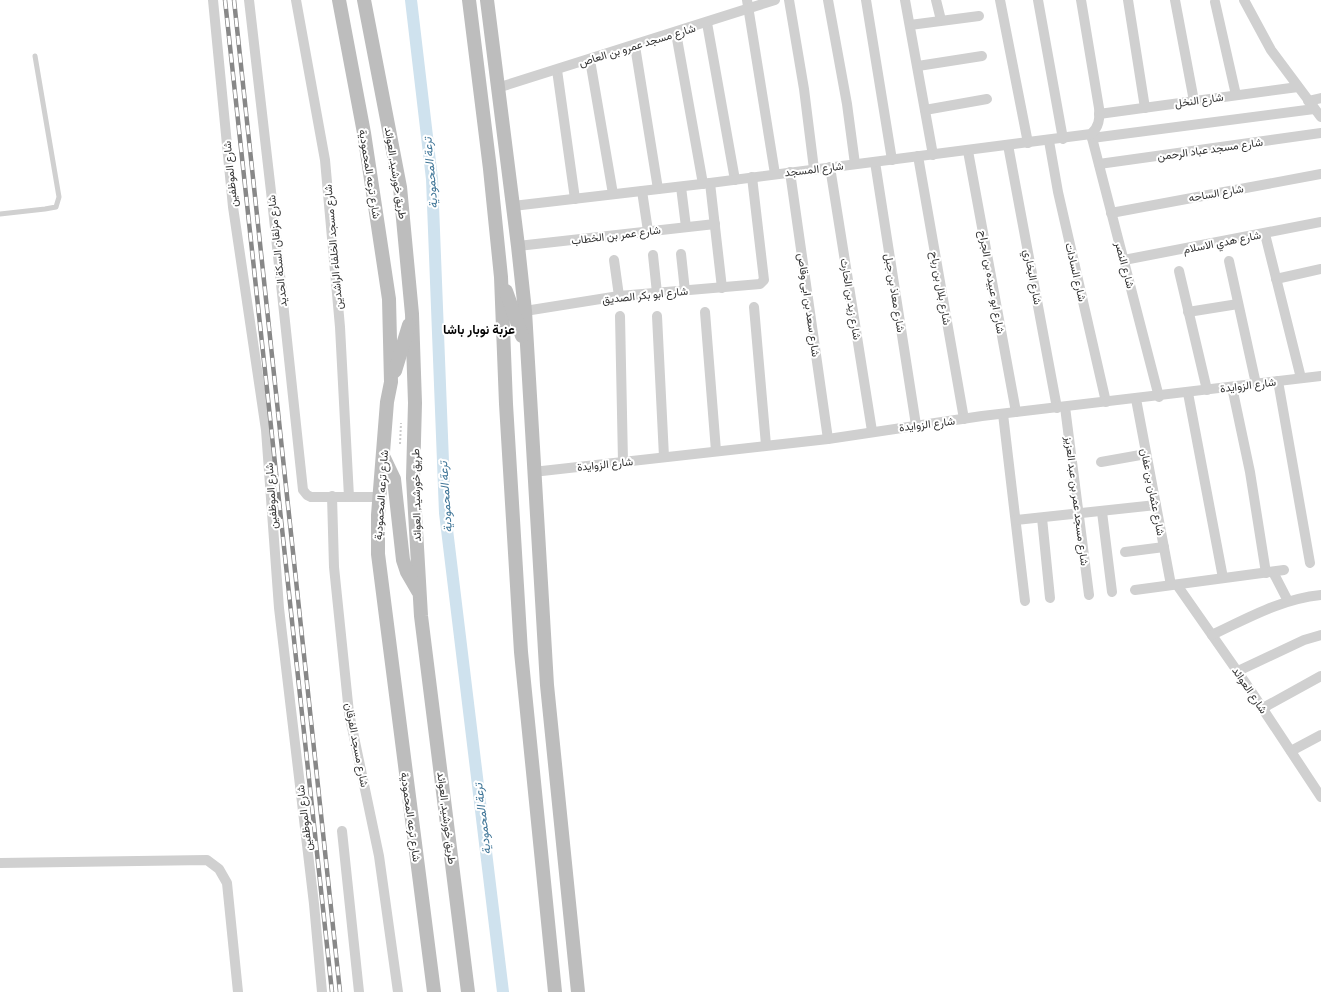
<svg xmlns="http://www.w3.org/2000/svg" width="1321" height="992" font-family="Cabin,Vazirmatn,sans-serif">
	<rect width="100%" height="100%" fill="#fff"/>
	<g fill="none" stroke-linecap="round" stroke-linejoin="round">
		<polyline stroke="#cfe2ee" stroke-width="12" points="411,0 432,179 445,513 503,992"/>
		<polyline stroke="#cdcdcd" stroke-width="2" stroke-dasharray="2 2" stroke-linecap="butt" points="400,444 401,423"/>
		<polyline stroke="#d0d0d0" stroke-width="5" points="0,214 45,209 56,207 59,197 35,56"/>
		<g stroke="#d0d0d0" stroke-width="10">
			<polyline points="213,0 233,207 266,430 279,608 314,904 322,992"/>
			<polyline points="249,0 273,209 303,490 307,495 311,497 380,497"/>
			<polyline points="296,0 325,160 340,327 349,497"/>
			<polyline points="747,0 775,174"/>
			<polyline points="789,0 804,89 814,169"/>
			<polyline points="828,0 847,104 855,164"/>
			<polyline points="866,0 892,160"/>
			<polyline points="905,0 933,155"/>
			<polyline points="936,0 941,20"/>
			<polyline points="1000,0 1028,143"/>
			<polyline points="1038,0 1063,139"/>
			<polyline points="1128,0 1145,108"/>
			<polyline points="1175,0 1194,101"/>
			<polyline points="1244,0 1271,50 1321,117"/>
			<polyline points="1215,2 1236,95"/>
			<polyline points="707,23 735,180"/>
			<polyline points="910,25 979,16"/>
			<polyline points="676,33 703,184"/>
			<polyline points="635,46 658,189"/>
			<polyline points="590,60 613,194"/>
			<polyline points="918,66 982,56"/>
			<polyline points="557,70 575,199"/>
			<polyline points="497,88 775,0"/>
			<polyline points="1308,101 1321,98"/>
			<polyline points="925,110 987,99"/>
			<polyline points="1099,114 1298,87"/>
			<polyline points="1091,134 1159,397"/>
			<polyline points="1092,138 1314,109"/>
			<polyline points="1049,141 1058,192 1106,402"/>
			<polyline points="1008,145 1057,408"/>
			<polyline points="968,151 1016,412"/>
			<polyline points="918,156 964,419"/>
			<polyline points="875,162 916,425"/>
			<polyline points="1099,164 1321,133"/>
			<polyline points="830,167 872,431"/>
			<polyline points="790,172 828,439"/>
			<polyline points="710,183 722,288"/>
			<polyline points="681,187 686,227"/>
			<polyline points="642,191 648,231"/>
			<path d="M513,206L710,183L1091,134C1099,127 1100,119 1099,108L1081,0"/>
			<polyline points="1111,213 1321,174"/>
			<polyline points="1265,234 1301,378"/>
			<polyline points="518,246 715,224"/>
			<polyline points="681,254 685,291"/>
			<polyline points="653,255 657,293"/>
			<polyline points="614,260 619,296"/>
			<polyline points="1124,260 1321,222"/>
			<polyline points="1229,261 1256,384"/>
			<polyline points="1179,271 1207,390"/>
			<polyline points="1276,279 1321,269"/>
			<polyline points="754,307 766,445"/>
			<polyline points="525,311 619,296 760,284 764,280 752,177"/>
			<polyline points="705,312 716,451"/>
			<polyline points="1188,312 1238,304"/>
			<polyline points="620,316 623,462"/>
			<polyline points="657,316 664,457"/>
			<polyline points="1278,381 1310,563"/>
			<polyline points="1232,387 1250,472 1266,573"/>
			<polyline points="1188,393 1223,578"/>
			<polyline points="1136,399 1171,585"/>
			<polyline points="1065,407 1089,595"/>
			<polyline points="1003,414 1025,601"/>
			<polyline points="1101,462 1146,454"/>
			<polyline points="533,472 828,439 982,416 1321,376"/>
			<polyline points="332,496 334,567 349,713 379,856 398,992"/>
			<polyline points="1102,512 1112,592"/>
			<polyline points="1042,518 1050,598"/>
			<polyline points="1016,520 1156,505"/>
			<polyline points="1125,552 1164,547"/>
			<polyline points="1273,572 1288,601"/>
			<polyline points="1177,585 1249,688 1321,797"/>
			<polyline points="1135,590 1284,570"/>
			<path d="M1212,635C1248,618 1281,599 1321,595"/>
			<polyline points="1238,671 1304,640 1321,635"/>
			<polyline points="1263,708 1321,676"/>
			<polyline points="1291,751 1321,735"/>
			<polyline points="342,831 359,992"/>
			<polyline points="0,863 207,860 219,869 227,883 238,992"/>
		</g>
		<g stroke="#bdbdbd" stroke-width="14">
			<polyline points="339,0 364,133 389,299 391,382 387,402 378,515 378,554 434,992"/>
			<polyline points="364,0 400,187 412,314 415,403 413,478 421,616 468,992"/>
			<polyline points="469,0 490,169 501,277 506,404 521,652 555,992"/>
			<polyline points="487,0 518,246 525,311 547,685 578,992"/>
			<polyline points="506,291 522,336"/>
			<polyline points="395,371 409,325"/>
			<polyline points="384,458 394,479 403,560 407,572 418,591"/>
		</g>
		<defs>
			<g id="rail">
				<polyline points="225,0 332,992"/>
				<polyline points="234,0 340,992"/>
			</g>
		</defs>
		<use href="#rail" stroke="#888" stroke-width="4.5"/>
		<use href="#rail" stroke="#fff" stroke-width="3" stroke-dasharray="9" stroke-linecap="butt"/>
	</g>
	<g text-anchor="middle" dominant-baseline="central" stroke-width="4" stroke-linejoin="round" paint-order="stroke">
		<g font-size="11" fill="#333" stroke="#fff">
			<text transform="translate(637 45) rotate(-17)">شارع مسجد عمرو بن العاص</text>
			<text transform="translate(1199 100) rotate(-8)">شارع النخل</text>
			<text transform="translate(1210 149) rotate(-8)">شارع مسجد عباد الرحمن</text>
			<text transform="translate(814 169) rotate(-7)">شارع المسجد</text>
			<text transform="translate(396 173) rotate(81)">طريق خورشيد, العوائد</text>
			<text transform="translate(230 174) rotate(-96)">شارع الموظفين</text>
			<text transform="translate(370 174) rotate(81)">شارع ترعه المحمودية</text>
			<text transform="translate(1216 193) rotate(-10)">شارع الساحه</text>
			<text transform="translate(616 235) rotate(-7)">شارع عمر بن الخطاب</text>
			<text transform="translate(1222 242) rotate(-11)">شارع هدي الاسلام</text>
			<text transform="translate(333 247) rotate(-95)">شارع مسجد الخلفاء الراشدين</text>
			<text transform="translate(277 251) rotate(-96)">شارع مزلقان السكة الحديد</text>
			<text transform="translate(1125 265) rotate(75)">شارع النصر</text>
			<text transform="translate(1076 272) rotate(77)">شارع السادات</text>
			<text transform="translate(1033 277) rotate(79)">شارع البخاري</text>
			<text transform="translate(992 282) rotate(80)">شارع ابو عبيده بن الجراح</text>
			<text transform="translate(941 288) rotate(80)">شارع بلال بن رباح</text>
			<text transform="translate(895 293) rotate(81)">شارع معاذ بن جبل</text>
			<text transform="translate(645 295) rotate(-6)">شارع ابو بكر الصديق</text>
			<text transform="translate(851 299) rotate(81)">شارع زيد بن الحارث</text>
			<text transform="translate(809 305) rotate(82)">شارع سعد بن ابى وقاص</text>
			<text transform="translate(1248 385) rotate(-7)">شارع الزوايدة</text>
			<text transform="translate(927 424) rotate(-7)">شارع الزوايدة</text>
			<text transform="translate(605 464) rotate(-6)">شارع الزوايدة</text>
			<text transform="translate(1153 492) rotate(79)">شارع عثمان بن عفان</text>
			<text transform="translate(381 495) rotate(-86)">شارع ترعه المحمودية</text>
			<text transform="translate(416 495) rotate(-91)">طريق خورشيد, العوائد</text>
			<text transform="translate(271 496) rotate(-94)">شارع الموظفين</text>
			<text transform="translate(1077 501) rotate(83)">شارع مسجد عمر بن عبد العزيز</text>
			<text transform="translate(1250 690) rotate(56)">شارع العوائد</text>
			<text transform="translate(357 745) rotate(79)">شارع مسجد الفرقان</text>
			<text transform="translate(411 817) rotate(82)">شارع ترعه المحمودية</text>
			<text transform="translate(304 818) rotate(-97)">شارع الموظفين</text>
			<text transform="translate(447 818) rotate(83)">طريق خورشيد, العوائد</text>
		</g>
		<g font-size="12" font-style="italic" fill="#3f7597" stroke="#fff">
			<text transform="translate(430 173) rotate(-95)">ترعة المحمودية</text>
			<text transform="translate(445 497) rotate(-94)">ترعة المحمودية</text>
			<text transform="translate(482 819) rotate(-97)">ترعة المحمودية</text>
		</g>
		<g font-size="13" font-weight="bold" fill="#000" stroke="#fff">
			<text x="479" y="329">عزبة نوبار باشا</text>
		</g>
	</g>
</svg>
